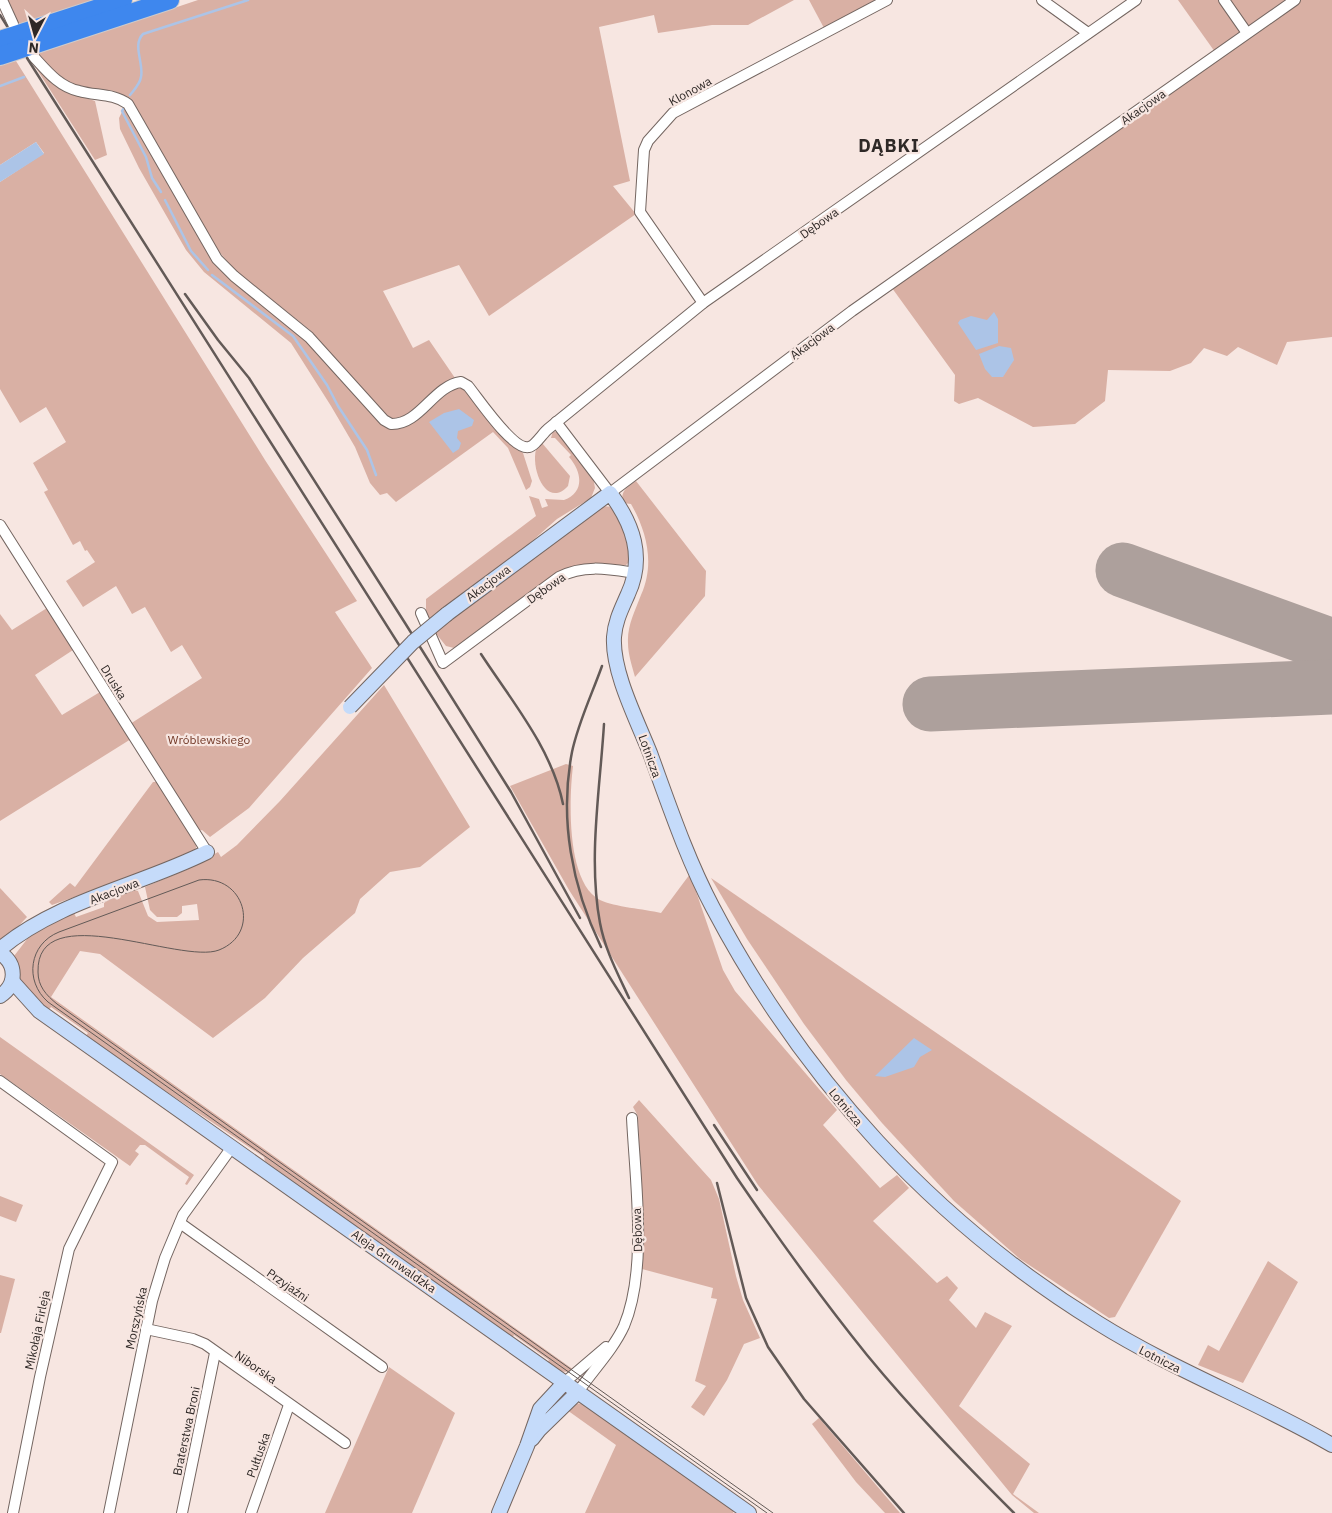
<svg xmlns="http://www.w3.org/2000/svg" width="1332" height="1513" font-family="'IBM Plex Sans',sans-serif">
	<rect width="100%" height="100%" fill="#f7e6e1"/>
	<g fill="#d9b0a4">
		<polygon points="5,0 99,0 16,26"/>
		<path d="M198,0H794L748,25H712L658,33L654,15L599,27L630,181L613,186L636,214L489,316L459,265L383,291L413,348L429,340L455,378L410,414L395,420L385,417L310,330L235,270L208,239L132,102C111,83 101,94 80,87C62,81 51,68 37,54Z"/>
		<polygon points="809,0 878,0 824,28"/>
		<polygon points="1178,0 1219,0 1242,33 1215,52"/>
		<polygon points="1229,0 1288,0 1249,28"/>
		<polygon points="1301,0 1332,0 1332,337 1287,342 1277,365 1238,347 1227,356 1204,348 1191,363 1170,371 1108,370 1105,401 1075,424 1033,427 978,398 959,404 954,401 955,375 892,288"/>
		<polygon points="29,57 65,91 95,101 107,155 95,160"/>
		<polygon points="16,61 265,460 357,601 335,612 372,668 249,808 210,837 202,830 198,831 130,724 202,678 182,645 171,652 145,607 132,614 116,586 83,607 66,581 95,562 87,550 85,551 80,541 73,545 44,492 48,490 33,463 66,442 46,407 20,423 0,389 0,182 44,153 36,142 0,165 0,65"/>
		<polygon points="124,108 151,150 205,247 293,326 385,426 393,429 403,428 453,389 464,388 509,441 523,453 532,481 530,487 526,490 508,448 493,432 396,502 387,493 380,495 370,483 355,447 331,406 291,343 204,272 186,250 139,168 120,129 119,118"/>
		<path d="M553,431L559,433L593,477L595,488L591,498L557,519L522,550L430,623L426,610V599L536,516L529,496L539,499L542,508L548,506L545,499L564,500C585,492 582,472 569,457L571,455L555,438H551Z"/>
		<path d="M542,443L570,476L568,486C546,510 529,467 537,446Z"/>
		<path d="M636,481L706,571L705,596L635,677C632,666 628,654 628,643C627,626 635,611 641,595C655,564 647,532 631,504L623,503C620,491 627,487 636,481Z"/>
		<polygon points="602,506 613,507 629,535 630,561 626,565 584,564 569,568 454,648 446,646 434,631"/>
		<polygon points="47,608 73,650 35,675 62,715 100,692 131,739 0,821 0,614 12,630"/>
		<path d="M384,685L470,827L420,867L390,872L360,899L355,913L303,958L265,998L213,1038L100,954L80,951L51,997L574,1370C563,1375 556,1369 547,1363L549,1360L514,1335L512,1338L265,1161L264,1157L85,1037L88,1033L51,1007L48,1011L16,980L14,956L31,934L74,913L76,917L104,907V903C113,897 127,887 138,891L148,916L157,922L199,920L197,904L182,906V913L177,917H157L150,910L145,887L188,869L218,852L221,857L237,845L280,801Z"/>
		<path d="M566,764L573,766C569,799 566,883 600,900C615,907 644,909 661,913L690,874L723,970L735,991L837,1110L823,1125L880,1188L897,1175L909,1188L873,1221L937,1283L947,1276L958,1288L949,1300L976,1328L985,1312L1012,1326L959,1406L1030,1464L1013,1494L1039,1513H1034L1012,1495L758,1185L569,890L510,786Z"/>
		<polygon points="153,782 157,782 197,845 195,850 101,890 94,890 52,905 49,902 70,883 75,887"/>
		<polygon points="711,878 1181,1201 1115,1317 1109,1318 1020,1259 954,1201 882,1123 846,1080 804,1024 747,939"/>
		<polygon points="0,888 27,917 0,946"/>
		<polygon points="0,1037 194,1175 187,1185 185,1184 189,1177 145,1145 140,1145 135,1151 139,1154 130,1166 0,1074"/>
		<polygon points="639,1100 711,1180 719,1199 736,1276 743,1300 760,1338 744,1344 727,1380 704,1416 691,1407 706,1386 695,1381 717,1299 711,1298 713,1288 642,1269 638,1116 633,1107"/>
		<polygon points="0,1196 23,1205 16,1222 0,1216"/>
		<polygon points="1268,1261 1298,1282 1243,1383 1198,1365 1208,1345 1219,1351"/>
		<polygon points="0,1275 15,1279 1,1333 0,1333"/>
		<polygon points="389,1367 455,1413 412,1513 325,1513"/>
		<polygon points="584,1403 735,1510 733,1513 585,1513 616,1445 567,1410 574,1404"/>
		<polygon points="819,1418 900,1513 885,1513 856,1482 812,1424"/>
	</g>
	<g fill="#acc4e7">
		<polygon points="36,142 44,154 0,182 0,165"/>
		<polygon points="994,312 998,319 998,343 976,350 958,323 960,320 971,316 987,320"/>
		<polygon points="999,346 1011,348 1014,360 1003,377 992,377 985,369 979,354"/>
		<polygon points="459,409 474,420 472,426 458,431 457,438 461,443 459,449 453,453 429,422 444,413"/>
		<polygon points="914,1038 932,1050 920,1057 914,1067 885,1077 875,1076"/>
	</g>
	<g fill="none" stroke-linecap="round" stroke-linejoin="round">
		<g stroke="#acc4e7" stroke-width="2.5">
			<polyline points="0,86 24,77"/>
			<path d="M130,95C134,90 140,84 141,77C144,63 132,45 143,34L248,0"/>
			<polyline points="124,108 122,111 125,117 146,157 152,178 161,192"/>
			<polyline points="165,200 191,251 208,270"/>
			<polyline points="212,275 293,336 327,385 338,406 367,450 376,475"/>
		</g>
		<g stroke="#ada09c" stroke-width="55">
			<polyline points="1123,570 1332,646"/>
			<polyline points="930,704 1332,687"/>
		</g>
		<defs>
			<g id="street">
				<polyline points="2,0 13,24"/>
				<polyline points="1042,0 1088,33"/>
				<polyline points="1224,0 1247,33"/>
				<path d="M33,56C46,70 59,87 79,91C96,96 113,93 128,104L217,259L234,276L309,337L384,420L391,424C420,425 433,386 461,382L468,386C478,398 513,451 529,447C535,446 543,433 548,429L703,303L1136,0"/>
				<polyline points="703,303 640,212 644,150 648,141 673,113 887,0"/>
				<polyline points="556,422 610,493 852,311 1295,0"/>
				<polyline points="0,525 207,852"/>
				<path d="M421,613L443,663L559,577C584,564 609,569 635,573"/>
				<polyline points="0,1081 112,1162 69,1249 40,1377 13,1513"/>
				<polyline points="180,1223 382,1367"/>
				<polyline points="146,1329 193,1339 205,1344 345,1443"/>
				<polyline points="565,1382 606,1347"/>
				<path d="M578,1392C593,1370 613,1350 624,1326C648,1269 635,1180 632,1118"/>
				<polyline points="109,1513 152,1301 165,1258 183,1215 232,1147"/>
				<polyline points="182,1513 215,1353"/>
				<polyline points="251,1513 289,1405"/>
			</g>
			<g id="secondary">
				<path d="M447,614L610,493C633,524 645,557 628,594C622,608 615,621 614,637C612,672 637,720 650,753C669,805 687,859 713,908C803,1079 933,1221 1098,1323C1173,1370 1256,1401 1332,1445"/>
				<path d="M0,949C59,900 139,886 207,852"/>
				<path d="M0,953C17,964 17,985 0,996"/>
				<polyline points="12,981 39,1011 749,1513"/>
				<polyline points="532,1439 539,1430 578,1392"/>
				<polyline points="499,1513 527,1446 540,1409 565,1382"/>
			</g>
			<g id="highway">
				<polyline points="0,40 123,0"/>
				<polyline points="0,56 170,0"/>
			</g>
		</defs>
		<use href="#street" stroke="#746661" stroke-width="12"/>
		<use href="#secondary" stroke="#746661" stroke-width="16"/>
		<use href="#highway" stroke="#cdcbcb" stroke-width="20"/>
		<use href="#street" stroke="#fff" stroke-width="10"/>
		<use href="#secondary" stroke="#c5dbfa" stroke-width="14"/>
		<use href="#highway" stroke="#3e87ee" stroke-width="18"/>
		<path stroke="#635a57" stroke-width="1" d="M767,1513L48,1002C24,981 29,944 59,932L199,880C244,874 262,933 219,950C181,965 36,896 38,972C38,986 46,995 57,1004L773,1513"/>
		<g stroke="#635a57" stroke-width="2.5">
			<polyline points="0,15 7,26"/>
			<path d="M27,58L737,1178C778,1238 821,1298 867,1355C913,1411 963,1462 1014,1513"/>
			<polyline points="185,294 218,340 249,378 405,623 511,792 580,918"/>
			<path d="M481,654C511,700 552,749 563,804"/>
			<path d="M604,724C600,789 588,859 600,923C605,950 618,974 629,998"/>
			<path d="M601,947C572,887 559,819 572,752C578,723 592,694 602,666"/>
			<polyline points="714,1125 757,1190"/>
			<polyline points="717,1183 746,1298 768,1347 804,1399 904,1513"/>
		</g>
		<defs>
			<polyline id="secondary-bridge" points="350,707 413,642 447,614"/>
		</defs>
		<use href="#secondary-bridge" stroke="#746661" stroke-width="16" stroke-linecap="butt"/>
		<use href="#secondary-bridge" stroke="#c5dbfa" stroke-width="14"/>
	</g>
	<g text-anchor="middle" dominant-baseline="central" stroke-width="4.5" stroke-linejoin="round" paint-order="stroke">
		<g font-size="12" fill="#2e2826" stroke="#f7e6e1">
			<text transform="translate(690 91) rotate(-29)">Klonowa</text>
			<text transform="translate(1143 107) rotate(-35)">Akacjowa</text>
			<text transform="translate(819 223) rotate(-35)">Dębowa</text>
			<text transform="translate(812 341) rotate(-37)">Akacjowa</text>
			<text transform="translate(488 583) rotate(-37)">Akacjowa</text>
			<text transform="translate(546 588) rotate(-35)">Dębowa</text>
			<text transform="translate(114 682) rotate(58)">Druska</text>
			<text transform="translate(650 756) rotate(70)">Lotnicza</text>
			<text transform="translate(114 891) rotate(-21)">Akacjowa</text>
			<text transform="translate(846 1107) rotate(50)">Lotnicza</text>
			<text transform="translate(637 1230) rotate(-92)">Dębowa</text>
			<text transform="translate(394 1261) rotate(35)">Aleja Grunwaldzka</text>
			<text transform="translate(288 1285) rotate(35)">Przyjaźni</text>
			<text transform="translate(136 1318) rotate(-78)">Morszyńska</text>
			<text transform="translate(37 1330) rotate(-78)">Mikołaja Firleja</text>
			<text transform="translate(1160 1359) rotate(27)">Lotnicza</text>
			<text transform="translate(256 1367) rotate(35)">Niborska</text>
			<text transform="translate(186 1431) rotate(-78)">Braterstwa Broni</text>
			<text transform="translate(258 1455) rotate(-70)">Pułtuska</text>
		</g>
		<g font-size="12" fill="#723826" stroke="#f7e6e1">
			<text x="209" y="739">Wróblewskiego</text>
		</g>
		<g font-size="18" font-weight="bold" letter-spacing="1" fill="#2e2826" stroke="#f7e6e1">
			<text x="889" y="145">DĄBKI</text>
		</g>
	</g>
	<g transform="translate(35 35) rotate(186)" stroke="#f7e6e1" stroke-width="4" paint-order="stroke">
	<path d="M0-4L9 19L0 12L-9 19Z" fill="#2e2826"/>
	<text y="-8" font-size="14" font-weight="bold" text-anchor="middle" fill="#2e2826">N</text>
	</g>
</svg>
